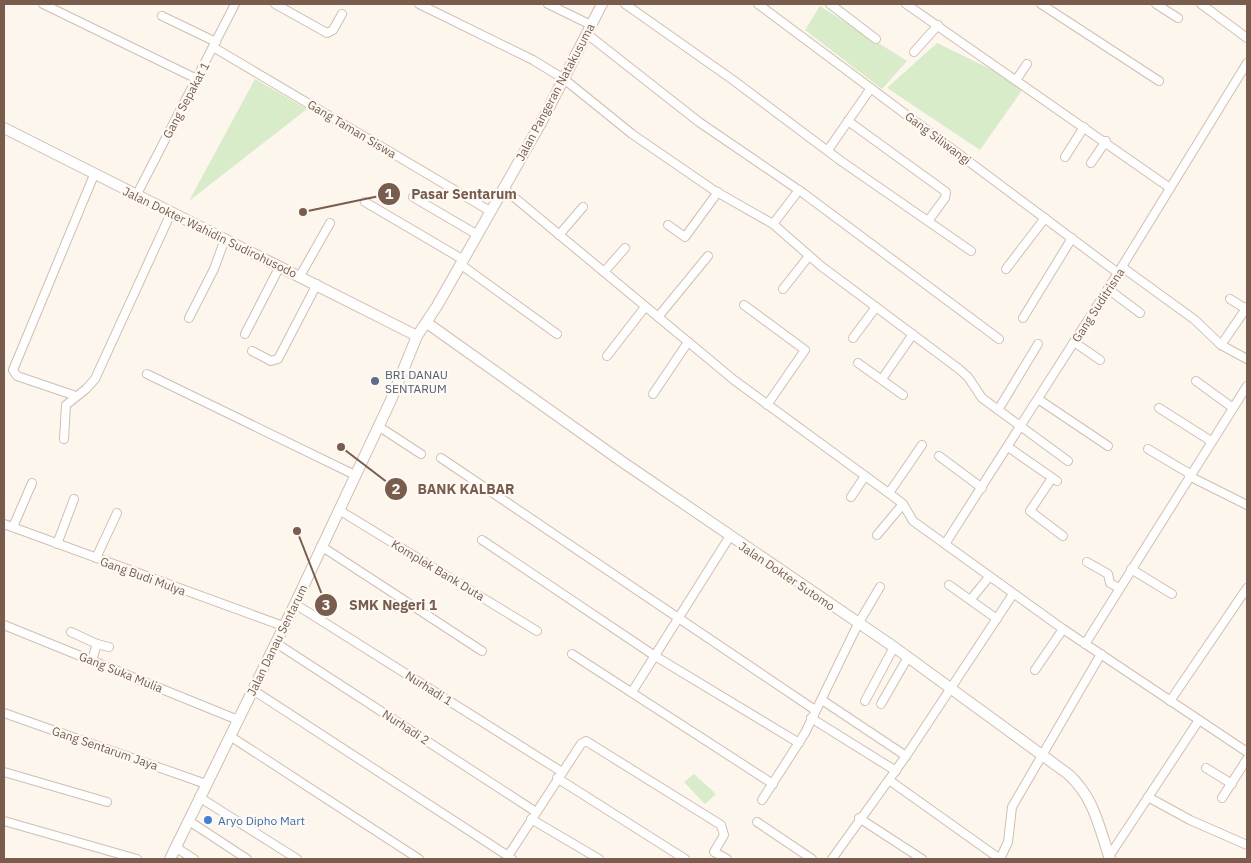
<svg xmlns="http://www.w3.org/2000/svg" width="1251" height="863" font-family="'IBM Plex Sans',sans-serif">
	<rect width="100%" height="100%" fill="#fdf6ec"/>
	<g fill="#d8ecc9">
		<polygon points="820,6 907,61 882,89 805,30"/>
		<polygon points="937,43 1025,86 980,150 887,88"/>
		<polygon points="255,79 307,109 189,201"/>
		<polygon points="694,774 716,794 705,804 684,782"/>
	</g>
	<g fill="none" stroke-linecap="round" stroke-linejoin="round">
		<defs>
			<g id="minor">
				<polyline points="43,4 197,79"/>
				<polyline points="275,4 327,33 333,30 342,14"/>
				<polyline points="419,4 533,60 564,79 632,134 715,191 773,224 821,266 959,369 968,377 982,398 1068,461"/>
				<polyline points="548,4 591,25"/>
				<polyline points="625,4 733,80 841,161 971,251"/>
				<polyline points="758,4 1118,273"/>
				<polyline points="830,4 876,39"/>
				<polyline points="906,4 1170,188"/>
				<polyline points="1041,4 1159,81"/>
				<polyline points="1156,4 1178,18"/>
				<polyline points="1201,4 1247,38"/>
				<polyline points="162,16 216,42"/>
				<polyline points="587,34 699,122 803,193 999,339"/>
				<polyline points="213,47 490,211"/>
				<polyline points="914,52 938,25"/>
				<polyline points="1016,80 1027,64"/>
				<polyline points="848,121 946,192 945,198 928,221"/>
				<polyline points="828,150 871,88"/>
				<polyline points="1065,157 1084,127"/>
				<polyline points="1091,163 1106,141"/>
				<polyline points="503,188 734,380 894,497 903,504 913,521 1063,629 1247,752"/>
				<polyline points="136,196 235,4"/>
				<polyline points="413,197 476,234"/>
				<polyline points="365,202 462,259"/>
				<polyline points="773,224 799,190"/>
				<polyline points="668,225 685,237 718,192"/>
				<polyline points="559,235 583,207"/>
				<polyline points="460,264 557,334"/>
				<polyline points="1122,267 1195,320 1221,345 1247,359"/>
				<polyline points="1006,269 1045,218"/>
				<polyline points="604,272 625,248"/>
				<polyline points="300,276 330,223"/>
				<polyline points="783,289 809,256"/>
				<polyline points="1108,289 1140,313"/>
				<polyline points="1230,299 1246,309"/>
				<polyline points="744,305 805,350 767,405"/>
				<polyline points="658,317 708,256"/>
				<polyline points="189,318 214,269 225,239"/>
				<polyline points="1023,318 1072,238"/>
				<polyline points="245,334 280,266"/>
				<polyline points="853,338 876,307"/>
				<polyline points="1074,342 1100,360"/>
				<polyline points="1221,345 1247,307"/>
				<polyline points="252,351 271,361 278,359 317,284"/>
				<polyline points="607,356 645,307"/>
				<polyline points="858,363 903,395"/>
				<polyline points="147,374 355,475"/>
				<polyline points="882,379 913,334"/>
				<polyline points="1196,381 1233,408"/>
				<polyline points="653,394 688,342"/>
				<polyline points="76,396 17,376 13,370 94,175"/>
				<polyline points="1038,399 1108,446"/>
				<polyline points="1159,408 1211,441"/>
				<polyline points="998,410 1038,344"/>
				<polyline points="378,426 421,454"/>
				<polyline points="64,439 66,405 86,389 95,379 171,213"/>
				<polyline points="1008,447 1057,481"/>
				<polyline points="1148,449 1190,474"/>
				<polyline points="939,456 982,488"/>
				<polyline points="441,458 815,710"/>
				<polyline points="1189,476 1247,505"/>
				<polyline points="1052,478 1030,511 1063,536"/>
				<polyline points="889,493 922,445"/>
				<polyline points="851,497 865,476"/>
				<polyline points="339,510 537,631"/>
				<polyline points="4,524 283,626"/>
				<polyline points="13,527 32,483"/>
				<polyline points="877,535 903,504"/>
				<polyline points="482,540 655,656 799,743"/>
				<polyline points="57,544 74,499"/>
				<polyline points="945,544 1118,273 1247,63"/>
				<polyline points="321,546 482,651"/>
				<polyline points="96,558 117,513"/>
				<polyline points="1087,562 1108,574 1110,583 1119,588"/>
				<polyline points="1131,569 1172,594"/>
				<polyline points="949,585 997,619"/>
				<polyline points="971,599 989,577"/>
				<polyline points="295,604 562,772"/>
				<polyline points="4,625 238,720"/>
				<polyline points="71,632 97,644 92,660"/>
				<polyline points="276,643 536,812"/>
				<polyline points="97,644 109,647"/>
				<polyline points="1085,644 1247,386"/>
				<polyline points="572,654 773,784"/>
				<polyline points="1035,670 1063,629"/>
				<polyline points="253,690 508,856"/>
				<polyline points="632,692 730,536"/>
				<polyline points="822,700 906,756"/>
				<polyline points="865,701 894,647"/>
				<polyline points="1170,701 1247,588"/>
				<polyline points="881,704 908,657"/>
				<polyline points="4,713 206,784"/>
				<polyline points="811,718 896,771"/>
				<polyline points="230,736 419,859"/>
				<polyline points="1206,768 1232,784"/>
				<polyline points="4,772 107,802"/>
				<polyline points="557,778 685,859"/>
				<polyline points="889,780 1000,859"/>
				<polyline points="199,797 297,859"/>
				<polyline points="1148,797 1190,820 1247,845"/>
				<polyline points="1222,798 1247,759"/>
				<polyline points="762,800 805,733 858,624 880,587"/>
				<polyline points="859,818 922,859"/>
				<polyline points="531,819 599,859"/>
				<polyline points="4,821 137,859"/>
				<polyline points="189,821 247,859"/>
				<polyline points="757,822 812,859"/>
				<polyline points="175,847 194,859"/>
				<polyline points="1108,858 1199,720"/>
				<polyline points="512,859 508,856 581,744 586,741 721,825 724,835 714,852 727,859"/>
				<polyline points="832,859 906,756 1013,594"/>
				<polyline points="1000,859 1008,842 1012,807 1101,654"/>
			</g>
			<g id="tertiary">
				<polyline points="4,128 417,336"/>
				<path d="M427,323L624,463L894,647L1068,774C1094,797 1099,827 1110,859"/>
				<polyline points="170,859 295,604 391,400 417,336 437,306 542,121 602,4"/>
			</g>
		</defs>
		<use href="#minor" stroke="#d1beb0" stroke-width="10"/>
		<use href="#tertiary" stroke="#d1beb0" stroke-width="12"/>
		<use href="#minor" stroke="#fff" stroke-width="8"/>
		<use href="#tertiary" stroke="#fff" stroke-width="10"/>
	</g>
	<circle fill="#5c6f8a" stroke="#fffaf3" stroke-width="2" cx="375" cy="381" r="5"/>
	<circle fill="#3f7fe0" stroke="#fffaf3" stroke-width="2" cx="208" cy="820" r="5"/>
	<g text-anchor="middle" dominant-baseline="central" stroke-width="4.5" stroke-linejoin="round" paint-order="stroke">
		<g font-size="12" fill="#7a5c4d" stroke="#fffaf3">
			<text transform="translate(555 92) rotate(-62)">Jalan Pangeran Natakusuma</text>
			<text transform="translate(186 100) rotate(-62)">Gang Sepakat 1</text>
			<text transform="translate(352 129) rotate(31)">Gang Taman Siswa</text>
			<text transform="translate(938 138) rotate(37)">Gang Siliwangi</text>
			<text transform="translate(210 232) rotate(26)">Jalan Dokter Wahidin Sudirohusodo</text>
			<text transform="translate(1098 305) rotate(-57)">Gang Suditrisna</text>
			<text transform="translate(438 570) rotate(31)">Komplek Bank Duta</text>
			<text transform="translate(143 576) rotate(20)">Gang Budi Mulya</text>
			<text transform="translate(787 576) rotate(34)">Jalan Dokter Sutomo</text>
			<text transform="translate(277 640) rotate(-64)">Jalan Danau Sentarum</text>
			<text transform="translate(121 672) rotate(22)">Gang Suka Mulia</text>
			<text transform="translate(429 688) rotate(32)">Nurhadi 1</text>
			<text transform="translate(406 727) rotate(33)">Nurhadi 2</text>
			<text transform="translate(105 748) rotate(19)">Gang Sentarum Jaya</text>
		</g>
		<g font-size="12" fill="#4e5e75" stroke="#fffaf3" text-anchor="start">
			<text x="385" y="374">BRI DANAU<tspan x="385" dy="14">SENTARUM</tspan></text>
		</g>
		<g font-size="12" fill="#366cbe" stroke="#fffaf3" text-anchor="start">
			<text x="218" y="820">Aryo Dipho Mart</text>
		</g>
	</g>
	<path fill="none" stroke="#7a5c4d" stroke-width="2" d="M303 212L389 194M341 447L396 489M297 531L326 605"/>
	<g fill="#7a5c4d" stroke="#fffaf3" stroke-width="2">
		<circle cx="303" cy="212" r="5"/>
		<circle cx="341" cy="447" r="5"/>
		<circle cx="297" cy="531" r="5"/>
		<circle cx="389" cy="194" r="12"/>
		<circle cx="396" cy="489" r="12"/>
		<circle cx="326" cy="605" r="12"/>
	</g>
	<g font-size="15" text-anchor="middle" font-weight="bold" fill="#fff">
		<text x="389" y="199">1</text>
		<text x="396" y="494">2</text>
		<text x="326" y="610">3</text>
	</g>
	<g font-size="14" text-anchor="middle" font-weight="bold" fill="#7a5c4d" stroke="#fffaf3" stroke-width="4.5" stroke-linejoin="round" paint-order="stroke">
		<text x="464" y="199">Pasar Sentarum</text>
		<text x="466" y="494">BANK KALBAR</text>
		<text x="393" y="610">SMK Negeri 1</text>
	</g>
	<rect width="1251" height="863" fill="none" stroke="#7a5c4d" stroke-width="10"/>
</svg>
